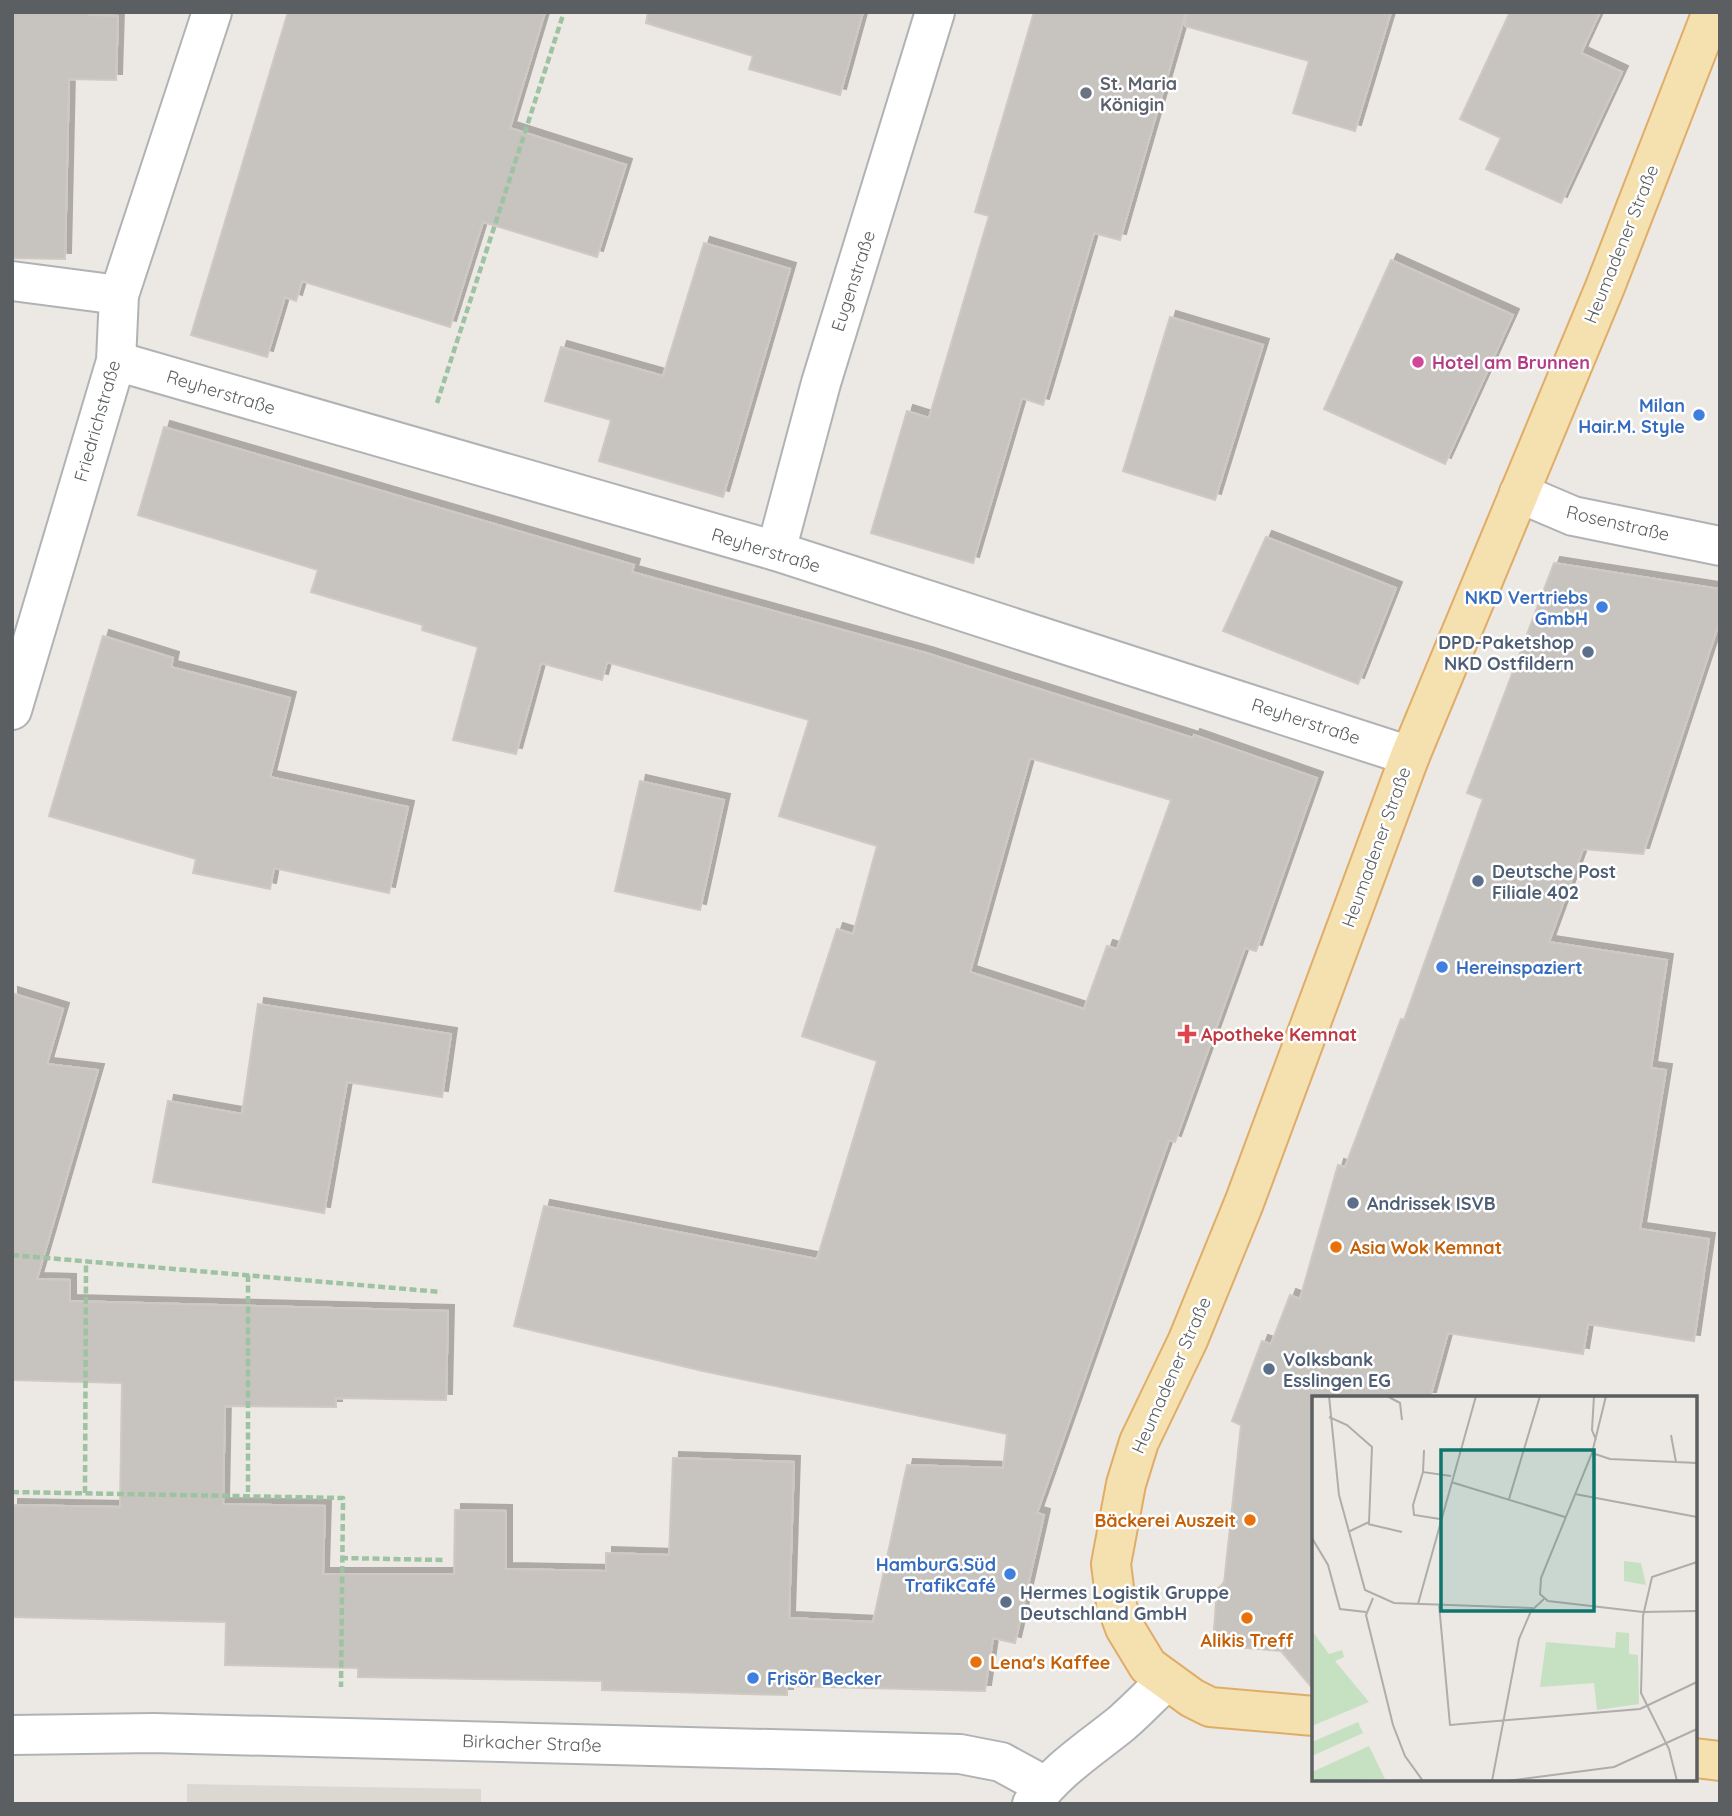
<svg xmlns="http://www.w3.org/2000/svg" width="1732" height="1816" font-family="Quicksand,sans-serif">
	<defs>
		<filter id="shadow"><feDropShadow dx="6" dy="-6" stdDeviation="0" flood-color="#0004"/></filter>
	</defs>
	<rect width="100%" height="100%" fill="#ece8e3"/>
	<polygon fill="#dbd8d1" points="187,1784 481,1789 481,1804 187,1804"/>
	<g fill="#c7c3bf" stroke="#cfc9c2" stroke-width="2" fill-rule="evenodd" filter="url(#shadow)">
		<polygon points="12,12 90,12 90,15 118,16 116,80 69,79 65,259 12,258"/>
		<polygon points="288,12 545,12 510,128 626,165 597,257 483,222 450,327 302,281 296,301 285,297 267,357 191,335"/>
		<polygon points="648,12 863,12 840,95 749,69 753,56 646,23"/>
		<polygon points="1034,12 1186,12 1120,240 1094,233 1043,405 1022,398 973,563 871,533 907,411 929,418 989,216 975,212"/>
		<polygon points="1186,12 1391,12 1355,131 1293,113 1309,61 1185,26"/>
		<polygon points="1510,12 1600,12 1581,53 1622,72 1561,203 1486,169 1501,138 1460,119"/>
		<polygon points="704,243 790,269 723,497 599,461 611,420 545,401 561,347 663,376"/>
		<polygon points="1391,260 1513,315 1445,464 1324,409"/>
		<polygon points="1170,317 1263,345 1215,500 1123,471"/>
		<path d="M164,427L634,565L632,572L926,653L1193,738L1194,735L1317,778L1256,951L1245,948L1175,1142L1169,1140L1037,1513L1044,1515L1015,1643L993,1638L985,1691L787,1686V1695L602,1690V1681L358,1677V1668L225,1665L226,1622L12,1617V1505L120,1507L122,1383L12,1380V993L63,1009L47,1064L98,1070L37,1279L70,1280V1301L448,1311L446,1400L336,1398V1407L225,1406L223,1504L325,1506L323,1574H454L455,1510L506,1511V1569L606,1571V1553L669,1555L673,1458L794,1462L789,1618L873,1622L907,1465L1003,1468L1007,1434L703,1371L514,1326L544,1206L817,1259L877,1061L802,1036L837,929L853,934L877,846L779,816L809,720L607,662L602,680L541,663L516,754L453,740L478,647L422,630L423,625L311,592L318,570L138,515ZM1030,758L1171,800L1117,949L1107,946L1084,1009L970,972Z"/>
		<polygon points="1266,537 1396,588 1358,684 1223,631"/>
		<polygon points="1554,563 1720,589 1720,620 1643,854 1583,849 1549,942 1667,960 1651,1068 1666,1070 1640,1229 1709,1239 1694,1341 1588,1324 1583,1354 1448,1333 1430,1398 1314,1398 1314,1690 1281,1651 1227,1646 1214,1630 1217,1589 1224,1583 1241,1425 1232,1421 1262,1341 1271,1344 1290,1295 1300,1299 1338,1165 1345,1167 1401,1019 1404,1020 1483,799 1467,793"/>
		<polygon points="103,636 173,658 171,667 290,698 270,777 408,807 389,893 274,868 270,889 193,873 196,859 49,816"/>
		<polygon points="640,781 724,800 700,910 615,891"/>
		<polygon points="258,1004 451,1034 442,1097 347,1082 324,1213 153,1182 168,1101 242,1114"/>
	</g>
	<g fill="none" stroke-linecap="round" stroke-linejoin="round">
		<defs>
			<g id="minor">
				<polyline points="12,281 119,295"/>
				<polyline points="116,361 776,551 1410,756"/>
				<polyline points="1519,493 1573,516 1720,546"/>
				<polyline points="776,551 821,383 935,12"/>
				<polyline points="12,710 116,361 119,295 212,12"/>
				<polyline points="12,1735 154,1733 960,1754 1001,1762 1045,1786"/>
				<path d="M1032,1804C1056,1770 1090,1749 1122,1723C1137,1710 1151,1695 1166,1681"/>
			</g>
			<g id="major">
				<polyline points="1314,1716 1210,1707 1192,1698 1148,1666 1125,1628 1116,1604 1111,1564 1126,1484 1139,1442 1188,1340 1244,1203 1410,756 1605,287 1712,12"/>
				<polyline points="1695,1758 1720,1761"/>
			</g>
		</defs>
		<use href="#minor" stroke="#b0b3b6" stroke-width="42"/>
		<use href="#major" stroke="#dfad68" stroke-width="42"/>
		<g stroke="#9ec3a3" stroke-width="4.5" stroke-dasharray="7 3.5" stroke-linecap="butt">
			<polyline points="437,403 564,12"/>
			<polyline points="12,1255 441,1292"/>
			<polyline points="248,1275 248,1495"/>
			<polyline points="12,1492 343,1498 341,1687"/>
			<polyline points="85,1493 86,1262"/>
			<polyline points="341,1558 443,1560"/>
		</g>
		<use href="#minor" stroke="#fff" stroke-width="38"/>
		<use href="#major" stroke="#f5e0af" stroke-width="38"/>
	</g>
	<circle fill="#6b7280" stroke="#fff" stroke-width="2.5" cx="1086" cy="93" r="7"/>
	<circle fill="#d1479c" stroke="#fff" stroke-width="2.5" cx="1418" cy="362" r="7"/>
	<g fill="#3f7fe0" stroke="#fff" stroke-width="2.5">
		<circle cx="1699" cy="415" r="7"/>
		<circle cx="1602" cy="607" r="7"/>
		<circle cx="1442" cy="967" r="7"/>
		<circle cx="1010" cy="1574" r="7"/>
		<circle cx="753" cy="1678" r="7"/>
	</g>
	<g fill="#5c6f8a" stroke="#fff" stroke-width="2.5">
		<circle cx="1588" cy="652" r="7"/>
		<circle cx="1478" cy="881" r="7"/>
		<circle cx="1353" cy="1203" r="7"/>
		<circle cx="1269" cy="1369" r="7"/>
		<circle cx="1006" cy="1602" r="7"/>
	</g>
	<path fill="#e0444e" stroke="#fff" stroke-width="2.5" d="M1183.5 1023.5h7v7h7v7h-7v7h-7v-7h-7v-7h7z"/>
	<g fill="#e8710a" stroke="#fff" stroke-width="2.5">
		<circle cx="1336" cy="1247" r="7"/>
		<circle cx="1250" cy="1520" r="7"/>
		<circle cx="1247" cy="1618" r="7"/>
		<circle cx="976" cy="1662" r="7"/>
	</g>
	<g text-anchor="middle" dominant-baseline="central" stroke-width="5" stroke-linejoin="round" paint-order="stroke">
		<g font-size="18" font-weight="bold" fill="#5b616d" stroke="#fff" text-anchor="start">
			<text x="1100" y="83">St. Maria<tspan x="1100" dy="21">Königin</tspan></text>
		</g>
		<g font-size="18" fill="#5b5f61" stroke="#fff">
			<text transform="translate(1621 244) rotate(-68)">Heumadener Straße</text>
			<text transform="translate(853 281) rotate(-72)">Eugenstraße</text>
			<text transform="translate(221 392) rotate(17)">Reyherstraße</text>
			<text transform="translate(97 421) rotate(-74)">Friedrichstraße</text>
			<text transform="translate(1618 523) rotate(13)">Rosenstraße</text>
			<text transform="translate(766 550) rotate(17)">Reyherstraße</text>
			<text transform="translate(1306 721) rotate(18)">Reyherstraße</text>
			<text transform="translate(1376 847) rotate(-70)">Heumadener Straße</text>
			<text transform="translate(1171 1375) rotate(-66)">Heumadener Straße</text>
			<text transform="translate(532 1743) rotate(2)">Birkacher Straße</text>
		</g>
		<g font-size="18" font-weight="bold" fill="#b23c85" stroke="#fff" text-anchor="start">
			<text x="1432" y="362">Hotel am Brunnen</text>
		</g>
		<g font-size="18" font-weight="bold" fill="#366cbe" stroke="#fff" text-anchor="end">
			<text x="1685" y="405">Milan<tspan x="1685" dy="21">Hair.M. Style</tspan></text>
			<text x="1588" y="597">NKD Vertriebs<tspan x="1588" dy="21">GmbH</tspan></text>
			<text x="1456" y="967" text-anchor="start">Hereinspaziert</text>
			<text x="996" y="1564">HamburG.Süd<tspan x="996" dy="21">TrafikCafé</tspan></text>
			<text x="767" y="1678" text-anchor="start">Frisör Becker</text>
		</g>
		<g font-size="18" font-weight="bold" fill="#4e5e75" stroke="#fff" text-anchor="start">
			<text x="1574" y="642" text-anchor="end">DPD-Paketshop<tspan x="1574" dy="21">NKD Ostfildern</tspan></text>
			<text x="1492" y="871">Deutsche Post<tspan x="1492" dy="21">Filiale 402</tspan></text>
			<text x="1367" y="1203">Andrissek ISVB</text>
			<text x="1283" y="1359">Volksbank<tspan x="1283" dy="21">Esslingen EG</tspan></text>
			<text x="1020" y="1592">Hermes Logistik Gruppe<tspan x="1020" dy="21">Deutschland GmbH</tspan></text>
		</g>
		<g font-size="18" font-weight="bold" fill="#be3a42" stroke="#fff" text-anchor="start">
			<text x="1201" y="1034">Apotheke Kemnat</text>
		</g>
		<g font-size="18" font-weight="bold" fill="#c56008" stroke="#fff" text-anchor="start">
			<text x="1350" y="1247">Asia Wok Kemnat</text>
			<text x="1236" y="1520" text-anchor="end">Bäckerei Auszeit</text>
			<text x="1247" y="1640" text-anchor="middle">Alikis Treff</text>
			<text x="990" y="1662">Lena's Kaffee</text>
		</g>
	</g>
	<g transform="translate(1312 1396)">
		<rect width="385" height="385" fill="#ece8e3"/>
		<path d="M312,165L329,167L334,189L312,185ZM0,235L17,258L30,254L32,261L23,265L57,306L0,330ZM304,236L317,237V258L326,259L327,308L285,314L282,287L228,291L234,246L303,252ZM46,326L51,337L0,360V346ZM57,350L73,383L0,385V376Z" fill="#c6e0c2"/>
		<path fill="none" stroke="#aeadab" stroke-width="2" d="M17,0L27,99L53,194L82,207L221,212M75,0L88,7L90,24M282,0L280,34L284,44M294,0L280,57L229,182L228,198L236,205L331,216L385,215M17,21L35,29L60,51L57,126L36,136M359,39L364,66L385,67M280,57L298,63L364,66M111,76L112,54M139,86L253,121M263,98L385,121M197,103L228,0M128,123L102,119L101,109L111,76L139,80M56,128L90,136M0,142L16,169L28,213L54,216M61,202L54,219L81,329L93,360L111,385M106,208L164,0M127,208L138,329L328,313L385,286M180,385L207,243L219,215L232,203M195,385L302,371L385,333M365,385L357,353L329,297L331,220L340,181L385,166"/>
		<path fill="#0f766e" fill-opacity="0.15" stroke="#0f766e" stroke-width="3.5" d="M129,54H282V215H129Z"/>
		<rect width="385" height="385" fill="none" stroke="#5b5f61" stroke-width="3.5"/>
	</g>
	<rect width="1732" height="1816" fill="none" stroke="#5b5f61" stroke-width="28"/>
</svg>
